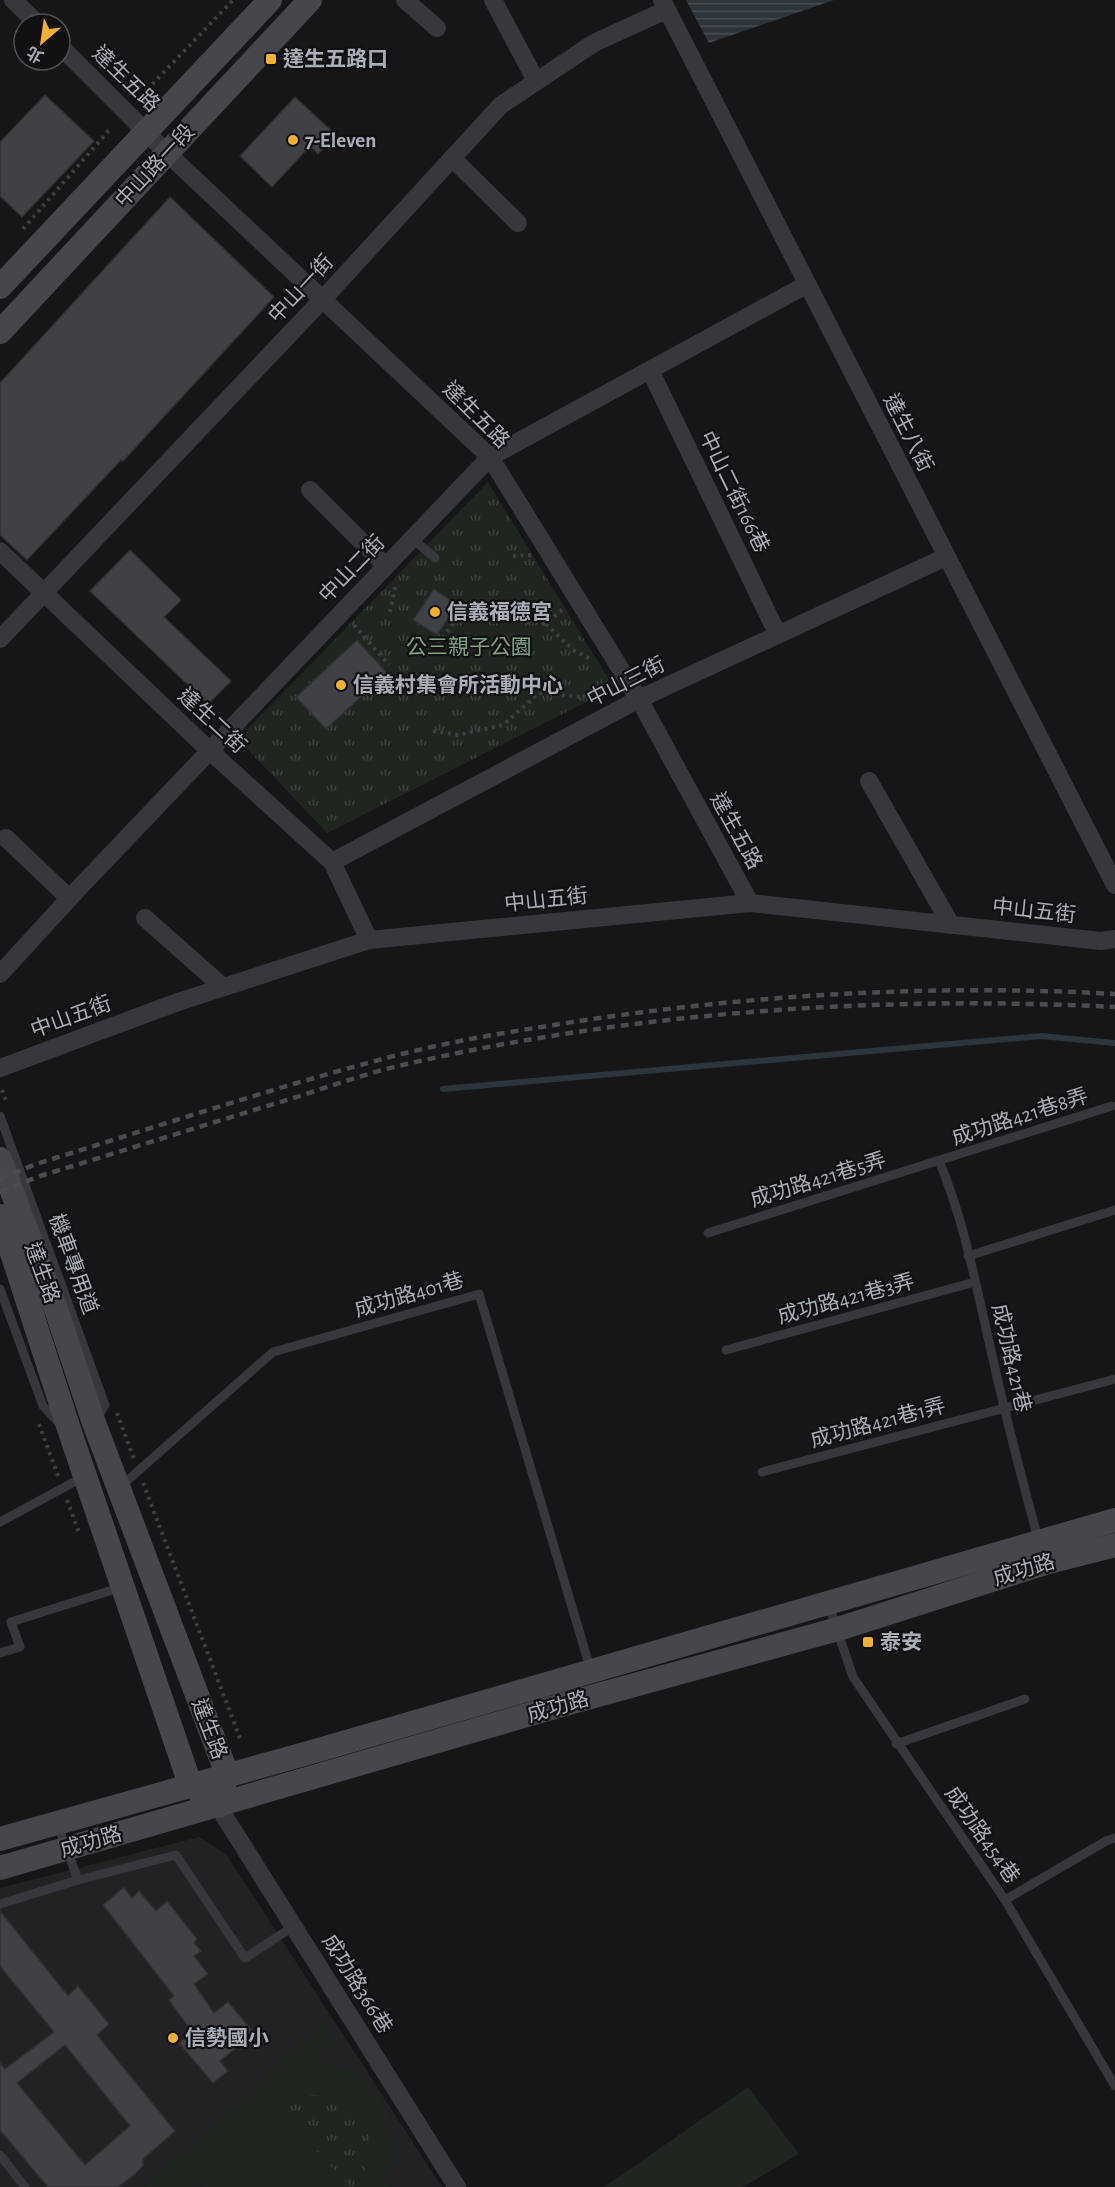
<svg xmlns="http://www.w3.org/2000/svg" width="1115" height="2187" font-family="'Alegreya Sans','Noto Sans TC',sans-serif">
	<defs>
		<pattern id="grass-tufts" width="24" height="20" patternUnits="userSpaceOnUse" patternTransform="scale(1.5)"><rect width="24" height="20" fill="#1e261f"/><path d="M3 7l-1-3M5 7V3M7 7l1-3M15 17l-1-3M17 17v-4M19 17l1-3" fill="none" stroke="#3c433d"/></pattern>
		<pattern id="water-rules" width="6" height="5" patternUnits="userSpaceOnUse" patternTransform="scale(1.5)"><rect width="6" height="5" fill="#2c353c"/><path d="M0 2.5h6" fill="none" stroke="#485056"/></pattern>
	</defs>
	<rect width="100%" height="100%" fill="#161618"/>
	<polygon fill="#222225" points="199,1837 226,1854 442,2187 0,2187 0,1888"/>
	<g fill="url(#grass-tufts)">
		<polygon points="488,482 614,688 327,833 238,739"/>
		<path d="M309,2093C319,2095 331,2095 341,2099C377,2114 377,2161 355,2187H350L275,2107L293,2097Z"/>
	</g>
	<g fill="#1e261f">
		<path d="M322,2023L337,2043L316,2064C323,2064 332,2063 339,2065C387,2081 406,2144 389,2187H355C402,2130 335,2068 276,2107L350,2187H205L199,2181L193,2187H146Z"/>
		<polygon points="748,2087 799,2154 743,2187 604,2187"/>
	</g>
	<polygon fill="url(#water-rules)" points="686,0 834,0 709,43"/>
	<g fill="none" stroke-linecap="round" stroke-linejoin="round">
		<polyline stroke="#2c353c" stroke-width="6" points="443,1089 1041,1036 1115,1043"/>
	</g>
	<g fill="#404145" stroke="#303034" stroke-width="1.5" fill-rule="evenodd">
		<polygon points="45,95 94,141 22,217 0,196 0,142"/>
		<polygon points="295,97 336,135 318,154 310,146 272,187 240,156"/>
		<polygon points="170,197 274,297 123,461 121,460 27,560 0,535 0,383"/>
		<polygon points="130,550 181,600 164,617 231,681 208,704 90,591"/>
		<polygon points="434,589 457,605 437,635 413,620"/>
		<polygon points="357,640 387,673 326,729 296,697"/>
		<polygon points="124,1887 132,1898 139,1891 156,1911 167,1901 197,1939 194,1943 201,1951 194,1956 208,1974 194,1984 214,2013 228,2002 254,2033 220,2061 228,2071 213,2083 179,2043 192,2032 169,2000 174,1996 103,1905"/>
		<path d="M0,1911L68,1996L78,1986L109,2024L97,2035L175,2131L143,2159V2166L135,2174L118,2187H48L0,2130V2063L5,2069L54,2032L0,1966ZM65,2045L130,2126L85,2165L17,2083Z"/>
	</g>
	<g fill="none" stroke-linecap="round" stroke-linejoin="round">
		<g stroke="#3d3f44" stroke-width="4" stroke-dasharray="3 4.5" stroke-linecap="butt">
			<polyline points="142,95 233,0"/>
			<polyline points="23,229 111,128"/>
			<polyline points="513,556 531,555"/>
			<polyline points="478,604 520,621 546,624 564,608"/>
			<polyline points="390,612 396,583"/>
			<polyline points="546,624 573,650 593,660"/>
			<polyline points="354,625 389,665"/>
			<polyline points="438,644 464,609"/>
			<polyline points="433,731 458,735 503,725 539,693 582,697 608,684"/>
			<polyline points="2,1090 7,1103"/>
			<polyline points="117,1413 134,1459"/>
			<polyline points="39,1424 58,1476"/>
			<polyline points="143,1483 241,1741"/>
			<polyline points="67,1500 80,1535"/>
		</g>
		<g stroke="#37383d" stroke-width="9">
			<polyline points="412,538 435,558"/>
			<polyline points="0,1116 105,1405 97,1418"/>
			<path d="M939,1161C965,1222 977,1291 992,1355C1006,1418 1022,1480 1039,1542"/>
			<polyline points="708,1233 1112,1106"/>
			<polyline points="968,1256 1115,1210"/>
			<polyline points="0,1289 43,1406 59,1423"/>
			<polyline points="726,1350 975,1282"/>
			<polyline points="762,1472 1115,1379"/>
			<polyline points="120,1487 273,1352 479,1294 591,1671"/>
			<polyline points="0,1522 85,1476"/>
			<polyline points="828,1603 853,1677 1005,1900 1115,2086"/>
			<polyline points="0,1653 20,1647 11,1622 122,1587"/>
			<polyline points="896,1744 1025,1699"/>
			<polyline points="58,1825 78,1880"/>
			<polyline points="1005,1900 1106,1841 1115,1838"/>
			<polyline points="0,1904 78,1880 176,1855 245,1958 294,1926"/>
			<polyline points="0,2155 25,2187"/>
		</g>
		<g stroke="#37383d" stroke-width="18">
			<polyline points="13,0 38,24"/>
			<polyline points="405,0 437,28"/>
			<polyline points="493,0 536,81"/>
			<polyline points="662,0 1115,885"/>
			<polyline points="60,46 167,153 490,457 639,699 750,903"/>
			<polyline points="452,158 518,223"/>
			<polyline points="650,370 778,635"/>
			<polyline points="310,490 386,566"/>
			<polyline points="0,551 210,751 332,862 369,940"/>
			<polyline points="0,639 323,299 501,105 594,43 666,10"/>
			<polyline points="869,781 951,925"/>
			<polyline points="6,838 69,898"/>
			<polyline points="332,862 639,699 946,557"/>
			<polyline points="145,918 223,987"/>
			<polyline points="0,974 78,889 490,457 806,285"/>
			<polyline points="0,1068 178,1002 369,940 750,903 1101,941 1115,939"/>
			<polyline points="218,1806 457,2187"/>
		</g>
		<g stroke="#45474d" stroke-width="24">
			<polyline points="0,287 270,0"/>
			<polyline points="0,332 310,0"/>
			<polyline points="0,1159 58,1315 94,1423 227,1774 218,1806 190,1784 71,1435 0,1216"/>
			<polyline points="0,1839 308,1753 1115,1520"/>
			<polyline points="0,1868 558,1706 838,1629 1045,1563 1115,1545"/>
		</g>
		<g stroke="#4a4c52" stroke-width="4.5" stroke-dasharray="8 6" stroke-linecap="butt">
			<path d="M0,1179L36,1164C153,1128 272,1088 390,1057C454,1040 521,1030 586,1020C761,994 939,984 1115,994"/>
			<path d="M0,1192L40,1176C119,1152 198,1127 277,1103C317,1091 357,1076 398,1066C631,1012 876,995 1115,1007"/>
		</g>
	</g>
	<g fill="#f2b134" stroke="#111113" stroke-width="2">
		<rect x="265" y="53" width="12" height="12" rx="3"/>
		<circle cx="293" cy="140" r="6"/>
		<circle cx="435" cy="612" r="6"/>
		<circle cx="341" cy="685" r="6"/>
		<rect x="862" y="1636" width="12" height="12" rx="3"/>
		<circle cx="173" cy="2038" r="6"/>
	</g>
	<g text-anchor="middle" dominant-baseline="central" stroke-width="4.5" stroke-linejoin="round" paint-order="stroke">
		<g font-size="21" font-weight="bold" fill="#a8adb8" stroke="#111113" text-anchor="start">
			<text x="283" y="59">達生五路口</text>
			<text x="305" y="140">7-Eleven</text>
			<text x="447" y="612">信義福德宮</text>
			<text x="353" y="685">信義村集會所活動中心</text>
			<text x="880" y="1642">泰安</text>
			<text x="185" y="2038">信勢國小</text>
		</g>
		<g font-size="21" fill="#a8adb8" stroke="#111113">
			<text transform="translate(126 79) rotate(44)">達生五路</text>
			<text transform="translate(155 166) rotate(-47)">中山路一段</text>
			<text transform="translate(301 289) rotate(-47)">中山一街</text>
			<text transform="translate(476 415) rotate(45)">達生五路</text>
			<text transform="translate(908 433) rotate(63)">達生八街</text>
			<text transform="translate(734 492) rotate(64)">中山二街166巷</text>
			<text transform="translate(352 569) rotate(-46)">中山二街</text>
			<text transform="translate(626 682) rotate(-27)">中山三街</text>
			<text transform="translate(212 721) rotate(43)">達生二街</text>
			<text transform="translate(736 831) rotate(61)">達生五路</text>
			<text transform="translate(546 900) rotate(-6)">中山五街</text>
			<text transform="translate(1034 911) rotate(6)">中山五街</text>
			<text transform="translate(71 1017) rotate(-20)">中山五街</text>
			<text transform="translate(1020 1117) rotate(-18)">成功路421巷8弄</text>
			<text transform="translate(818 1180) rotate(-17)">成功路421巷5弄</text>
			<text transform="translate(73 1264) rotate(70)">機車專用道</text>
			<text transform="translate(42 1273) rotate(70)">達生路</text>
			<text transform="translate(409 1295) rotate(-16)">成功路401巷</text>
			<text transform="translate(846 1299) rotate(-15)">成功路421巷3弄</text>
			<text transform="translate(1011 1358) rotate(77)">成功路421巷</text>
			<text transform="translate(878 1423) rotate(-15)">成功路421巷1弄</text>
			<text transform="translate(1024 1570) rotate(-17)">成功路</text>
			<text transform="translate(558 1707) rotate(-16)">成功路</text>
			<text transform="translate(209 1729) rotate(69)">達生路</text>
			<text transform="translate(982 1835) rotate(55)">成功路454巷</text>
			<text transform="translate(91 1842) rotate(-16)">成功路</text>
			<text transform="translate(357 1984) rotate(58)">成功路366巷</text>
		</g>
		<g font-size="21" fill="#7fa381" stroke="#111113">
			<text x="469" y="647">公三親子公園</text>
		</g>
	</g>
	<g transform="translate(42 42) rotate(209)"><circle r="28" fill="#111113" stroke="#4d4f55" stroke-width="1.5"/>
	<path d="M0-4.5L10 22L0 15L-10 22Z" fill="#f2b134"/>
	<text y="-9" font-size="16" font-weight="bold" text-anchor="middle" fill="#a8adb8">北</text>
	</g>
</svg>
